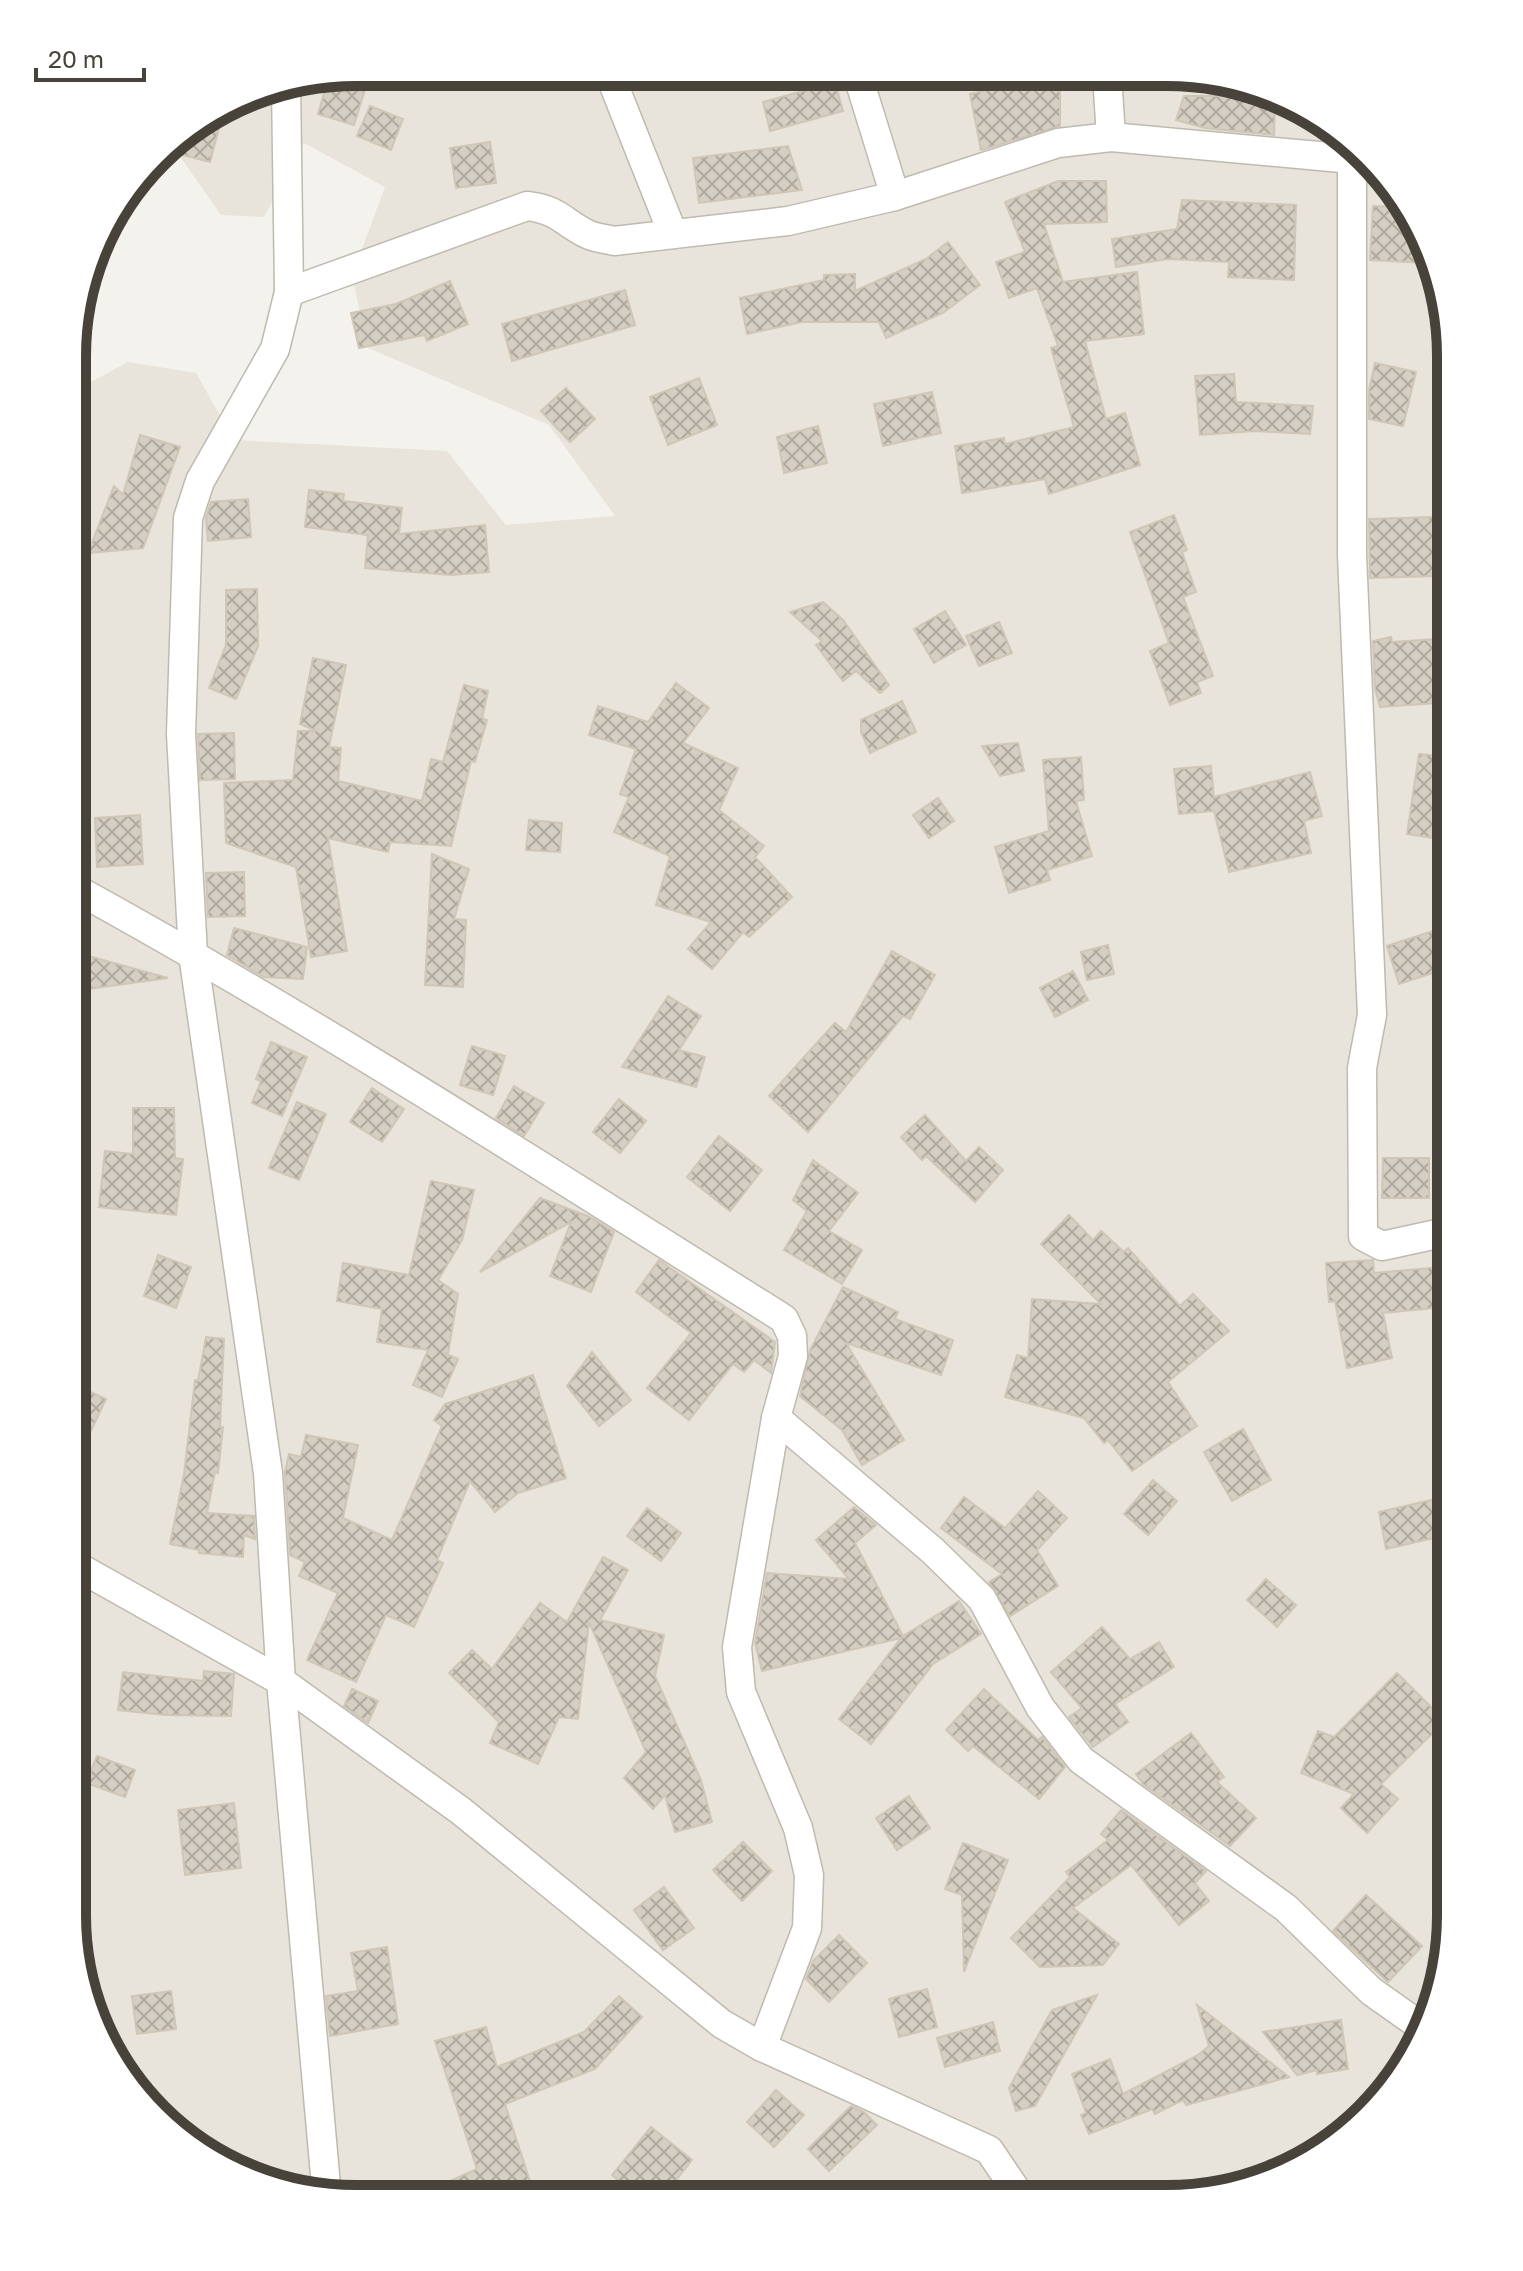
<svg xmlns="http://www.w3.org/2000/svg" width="1523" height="2271" font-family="'Golos Text',sans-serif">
	<defs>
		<pattern id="building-cross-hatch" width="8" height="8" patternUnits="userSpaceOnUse" patternTransform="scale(2)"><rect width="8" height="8" fill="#d5cec2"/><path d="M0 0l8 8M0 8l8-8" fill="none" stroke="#afa99f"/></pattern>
	</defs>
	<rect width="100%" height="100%" fill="#f4f2ec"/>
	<polygon fill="#e8e4db" points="356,72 1204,74 1339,130 1429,247 1451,356 1450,1934 1403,2073 1340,2140 1276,2177 1167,2199 320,2197 184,2141 94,2024 72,1915 74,391 128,362 196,373 234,440 447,451 506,525 615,516 549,425 368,348 352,276 385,187 304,143 264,217 221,215 170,142 264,87"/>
	<g fill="url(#building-cross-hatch)" stroke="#cfc6b6" stroke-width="2">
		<polygon points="340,75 367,83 354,125 318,114 329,76"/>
		<polygon points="835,82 843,111 770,131 763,102"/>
		<polygon points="1060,83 1060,126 981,150 970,94 1014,84"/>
		<polygon points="1184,96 1257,96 1275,104 1274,135 1205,128 1176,120"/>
		<polygon points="370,106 403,119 391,150 357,136"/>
		<polygon points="224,110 210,162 163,150 169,142"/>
		<polygon points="490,142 496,183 456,188 450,148"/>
		<polygon points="788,146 802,190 699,203 693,158"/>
		<polygon points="1058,181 1106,181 1107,222 1044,224 1063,282 1137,272 1144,334 1085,341 1106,419 1125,413 1140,465 1049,494 1045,479 962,493 955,446 1004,438 1005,444 1074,427 1051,348 1058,346 1037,288 1009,298 996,262 1025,252 1005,202"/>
		<polygon points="1182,200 1296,205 1294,280 1228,277 1229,262 1168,259 1116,267 1112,239 1177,229"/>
		<polygon points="1373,206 1398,207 1426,243 1425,263 1370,260"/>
		<polygon points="948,242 980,285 943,313 886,338 879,322 802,322 747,334 740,298 824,280 824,275 855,274 855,291 926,259"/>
		<polygon points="450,281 468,324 427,341 425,335 359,348 351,313 396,304"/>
		<polygon points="625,290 635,325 512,361 502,324"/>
		<polygon points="1375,363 1416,372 1403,426 1369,419 1369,390"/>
		<polygon points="1234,374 1236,402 1313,406 1310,434 1255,431 1200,435 1195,376"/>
		<polygon points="699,378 717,425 668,445 650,397"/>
		<polygon points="566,388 595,419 570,442 541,411"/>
		<polygon points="932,392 941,433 883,446 874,404"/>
		<polygon points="818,426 827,463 784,473 777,437"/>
		<polygon points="140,435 180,447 143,548 88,553 114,486 123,495"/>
		<polygon points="309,490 344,494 343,501 402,508 399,534 485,525 489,572 451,575 365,568 368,535 305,527"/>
		<polygon points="248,499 251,537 208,541 206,518 211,502"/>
		<polygon points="1174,515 1187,550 1182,552 1196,592 1183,597 1213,676 1197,682 1201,693 1170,705 1150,651 1169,643 1130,532"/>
		<polygon points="1434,517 1436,576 1370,578 1369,519"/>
		<polygon points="257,589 258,646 236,699 209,688 226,645 226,590"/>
		<polygon points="823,602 843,620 889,685 880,693 856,671 843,681 816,645 822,641 790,612"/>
		<polygon points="945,611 966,645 934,663 914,629"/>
		<polygon points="999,622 1012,653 979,666 966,636"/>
		<polygon points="1391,637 1392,642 1451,638 1451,702 1380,707 1375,689 1373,641"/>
		<polygon points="313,658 346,665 329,747 341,748 338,781 422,801 431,759 443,762 464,685 488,691 482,718 487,720 475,762 471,761 451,846 390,842 388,852 328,838 347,951 311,957 296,867 226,843 224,783 293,780 298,731 316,731 300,724"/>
		<polygon points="676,683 709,708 683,743 738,768 719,810 764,846 755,857 792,897 749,937 743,932 712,969 688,949 711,922 656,905 670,856 614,832 629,797 620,794 636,749 589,735 598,706 648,722"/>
		<polygon points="902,701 916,732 870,753 861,732 861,720"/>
		<polygon points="234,733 235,779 200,780 198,734"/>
		<polygon points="1018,743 1024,771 1000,776 982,746"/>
		<polygon points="1419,754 1451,757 1451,792 1448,792 1440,839 1407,834"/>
		<polygon points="1081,757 1084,800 1076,801 1092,856 1047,870 1050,880 1009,893 995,847 1049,831 1043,760"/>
		<polygon points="1211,766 1214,797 1310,772 1322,816 1304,821 1311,853 1229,872 1214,811 1179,814 1174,769"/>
		<polygon points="938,798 954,821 929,838 913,815"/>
		<polygon points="140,815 143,864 97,867 95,818"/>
		<polygon points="529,820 562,823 560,852 526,850"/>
		<polygon points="432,854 469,869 454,919 466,920 463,987 425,985"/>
		<polygon points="244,872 245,916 208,917 206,873"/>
		<polygon points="234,928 307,947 303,979 264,977 227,955"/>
		<polygon points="1442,928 1451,967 1399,984 1387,946"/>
		<polygon points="1108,945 1114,974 1087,980 1081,952"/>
		<polygon points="892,951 935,975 910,1019 903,1016 808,1132 769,1096 835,1023 846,1032"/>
		<polygon points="74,952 168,978 73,991"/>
		<polygon points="1073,971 1088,1000 1055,1017 1040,988"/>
		<polygon points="668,996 701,1016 679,1050 705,1057 696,1087 622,1067"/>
		<polygon points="271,1042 307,1057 282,1116 252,1103 261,1081 256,1079"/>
		<polygon points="472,1046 505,1056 493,1095 460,1085"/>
		<polygon points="514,1086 544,1103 524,1136 496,1118"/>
		<polygon points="372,1088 404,1109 382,1142 350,1122"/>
		<polygon points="619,1099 646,1121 620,1153 593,1132"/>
		<polygon points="297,1102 326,1114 299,1180 269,1168"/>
		<polygon points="133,1108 174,1108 175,1158 183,1159 176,1215 99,1207 105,1151 133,1154"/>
		<polygon points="925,1115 966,1161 979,1147 1003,1170 975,1202 926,1156 922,1160 901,1137"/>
		<polygon points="719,1136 762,1170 730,1211 687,1177"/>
		<polygon points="1383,1158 1429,1158 1429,1198 1382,1198"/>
		<polygon points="813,1160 858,1193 829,1231 862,1250 842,1284 784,1250 807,1211 793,1200"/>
		<polygon points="431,1181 474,1190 462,1240 438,1280 458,1294 448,1354 444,1353 458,1359 442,1397 413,1385 428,1350 377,1342 382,1309 337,1301 343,1263 409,1275"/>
		<polygon points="540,1198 590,1217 614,1232 591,1292 550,1276 571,1222 480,1272"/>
		<polygon points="1069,1215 1093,1240 1101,1231 1124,1252 1128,1248 1180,1306 1193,1294 1229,1331 1168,1382 1197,1426 1132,1471 1108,1440 1104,1443 1084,1418 1005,1397 1017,1355 1028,1358 1032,1299 1101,1304 1041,1244"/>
		<polygon points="158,1255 191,1267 176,1308 144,1296"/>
		<polygon points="659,1260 775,1342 771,1373 754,1360 744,1372 733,1364 689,1420 647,1388 691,1333 636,1292"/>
		<polygon points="1373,1260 1374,1273 1441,1267 1444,1307 1383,1313 1392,1358 1347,1368 1335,1301 1329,1302 1326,1263"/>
		<polygon points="843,1287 898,1312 895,1319 953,1340 941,1375 846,1343 904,1440 862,1465 842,1430 800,1396 810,1350"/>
		<polygon points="206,1337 224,1339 220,1427 223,1427 218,1473 215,1472 207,1513 254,1516 255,1539 244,1535 243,1557 199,1553 199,1550 170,1544 184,1474 195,1380 198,1381"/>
		<polygon points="592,1352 631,1400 599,1426 567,1386"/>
		<polygon points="533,1375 566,1478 518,1493 495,1512 470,1481 437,1560 443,1563 414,1627 386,1615 356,1682 307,1660 338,1593 299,1576 305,1562 290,1555 285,1472 289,1454 301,1457 306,1435 358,1445 343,1518 392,1540 442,1426 434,1420 445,1404"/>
		<polygon points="73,1384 106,1399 73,1469"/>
		<polygon points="1243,1429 1271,1480 1232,1501 1204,1452"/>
		<polygon points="1153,1480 1177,1501 1148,1535 1124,1514"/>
		<polygon points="1038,1491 1067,1518 1037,1550 1058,1586 1010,1616 989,1582 1002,1574 941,1528 964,1497 1005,1528"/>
		<polygon points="1440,1498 1447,1535 1386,1549 1379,1512"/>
		<polygon points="854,1507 876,1525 855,1543 903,1636 959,1601 981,1634 933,1664 871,1744 839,1719 901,1638 762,1671 755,1643 767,1573 849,1579 816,1540"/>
		<polygon points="647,1508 681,1533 661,1561 627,1536"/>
		<polygon points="603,1557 628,1570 600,1620 664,1635 655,1676 701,1780 712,1822 675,1832 665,1795 653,1809 624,1778 646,1752 589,1622 578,1719 559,1717 538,1764 490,1743 499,1722 449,1673 472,1650 492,1669 540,1603 567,1622"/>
		<polygon points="1266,1579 1296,1605 1277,1627 1247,1600"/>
		<polygon points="1102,1627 1130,1659 1159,1642 1174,1667 1115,1704 1128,1722 1093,1747 1069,1717 1082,1708 1051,1672"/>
		<polygon points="204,1671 234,1674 231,1716 167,1715 167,1711 165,1715 118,1710 123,1672 203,1681"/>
		<polygon points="1397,1673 1445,1721 1381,1784 1398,1799 1367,1833 1341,1808 1354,1794 1301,1773 1318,1731 1334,1737"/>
		<polygon points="352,1689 378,1701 368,1723 344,1706"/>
		<polygon points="984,1689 1038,1740 1042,1737 1065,1767 1039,1799 973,1746 968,1751 946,1730"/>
		<polygon points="1191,1733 1224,1777 1217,1782 1256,1818 1230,1846 1143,1784 1136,1774"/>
		<polygon points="97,1756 135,1770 125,1797 86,1783"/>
		<polygon points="909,1796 930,1828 897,1850 876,1818"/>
		<polygon points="234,1803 241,1868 185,1875 178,1810"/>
		<polygon points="1121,1810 1206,1871 1195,1883 1209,1901 1179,1925 1131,1865 1073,1908 1119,1944 1103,1965 1040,1967 1011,1938 1070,1877 1066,1872 1108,1840 1101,1834"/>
		<polygon points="743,1842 772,1871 742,1901 713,1870"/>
		<polygon points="963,1843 1008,1860 964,1972 962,1895 945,1889"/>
		<polygon points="664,1887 694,1928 663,1950 634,1910"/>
		<polygon points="1366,1895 1422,1946 1388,1982 1333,1931"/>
		<polygon points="839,1935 867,1963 829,2002 806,1979 813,1961"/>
		<polygon points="387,1947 398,2024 330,2036 326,1996 358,1991 351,1953"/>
		<polygon points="927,1989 937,2027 899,2037 889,1999"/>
		<polygon points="171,1991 176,2029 137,2034 132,1996"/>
		<polygon points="1097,1995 1035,2106 1016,2111 1009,2088 1052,2010"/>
		<polygon points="619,1996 642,2017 595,2069 518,2099 515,2097 516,2100 505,2104 535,2197 414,2197 477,2169 435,2041 486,2027 497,2067 584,2032"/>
		<polygon points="1197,2005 1289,2077 1186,2105 1183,2100 1155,2114 1152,2109 1089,2134 1081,2115 1086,2113 1072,2074 1110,2059 1123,2094 1198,2055 1209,2046"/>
		<polygon points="1341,2020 1348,2069 1317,2074 1317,2070 1297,2075 1263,2032"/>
		<polygon points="993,2022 1000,2051 945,2067 937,2038"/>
		<polygon points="776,2090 804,2115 774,2147 747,2122"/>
		<polygon points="851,2106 864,2112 877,2125 829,2171 808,2149"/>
		<polygon points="651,2127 692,2160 662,2198 639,2198 612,2175"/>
	</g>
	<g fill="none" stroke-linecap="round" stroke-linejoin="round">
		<defs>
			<g id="street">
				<polyline points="609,73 673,234"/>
				<polyline points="857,73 895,196"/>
				<polyline points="1107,74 1111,137"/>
				<polyline points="286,84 289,292 275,349 200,481 188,518 181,734 193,954 268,1473 281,1681 327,2197"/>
				<polyline points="1352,146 1352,555 1372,1015 1362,1068 1363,1236 1382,1246 1451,1231"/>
				<path d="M289,292L527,206C560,210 562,222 587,234C595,238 606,239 614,241L788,221L895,196L1058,143L1111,137L1352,159"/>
				<path d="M74,888C316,1021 550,1172 784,1319L792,1336L793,1356L776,1418L737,1647L741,1692L798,1828L809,1875L807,1928L762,2047"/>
				<polyline points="776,1418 933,1551 982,1599 1040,1707 1081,1760 1286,1908 1371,1991 1419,2025"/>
				<polyline points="73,1564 281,1681 461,1811 722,2024 762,2047 989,2150 1022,2199"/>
			</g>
		</defs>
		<use href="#street" stroke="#bfbaaf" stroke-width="31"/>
		<use href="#street" stroke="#fff" stroke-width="28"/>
	</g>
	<path d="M0 0H1523V2271H0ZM356 86H1167A270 270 0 0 1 1437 356V1915A270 270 0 0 1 1167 2185H356A270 270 0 0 1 86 1915V356A270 270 0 0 1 356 86Z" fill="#fff" fill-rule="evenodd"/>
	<path fill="none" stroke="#48433a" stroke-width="10" d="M356 86H1167A270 270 0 0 1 1437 356V1915A270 270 0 0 1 1167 2185H356A270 270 0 0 1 86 1915V356A270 270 0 0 1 356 86Z"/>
	<path d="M36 68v12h108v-12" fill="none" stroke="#48433a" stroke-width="4"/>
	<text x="48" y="68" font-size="24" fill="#48433a" stroke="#ffffff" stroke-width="6" paint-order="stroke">20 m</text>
</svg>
